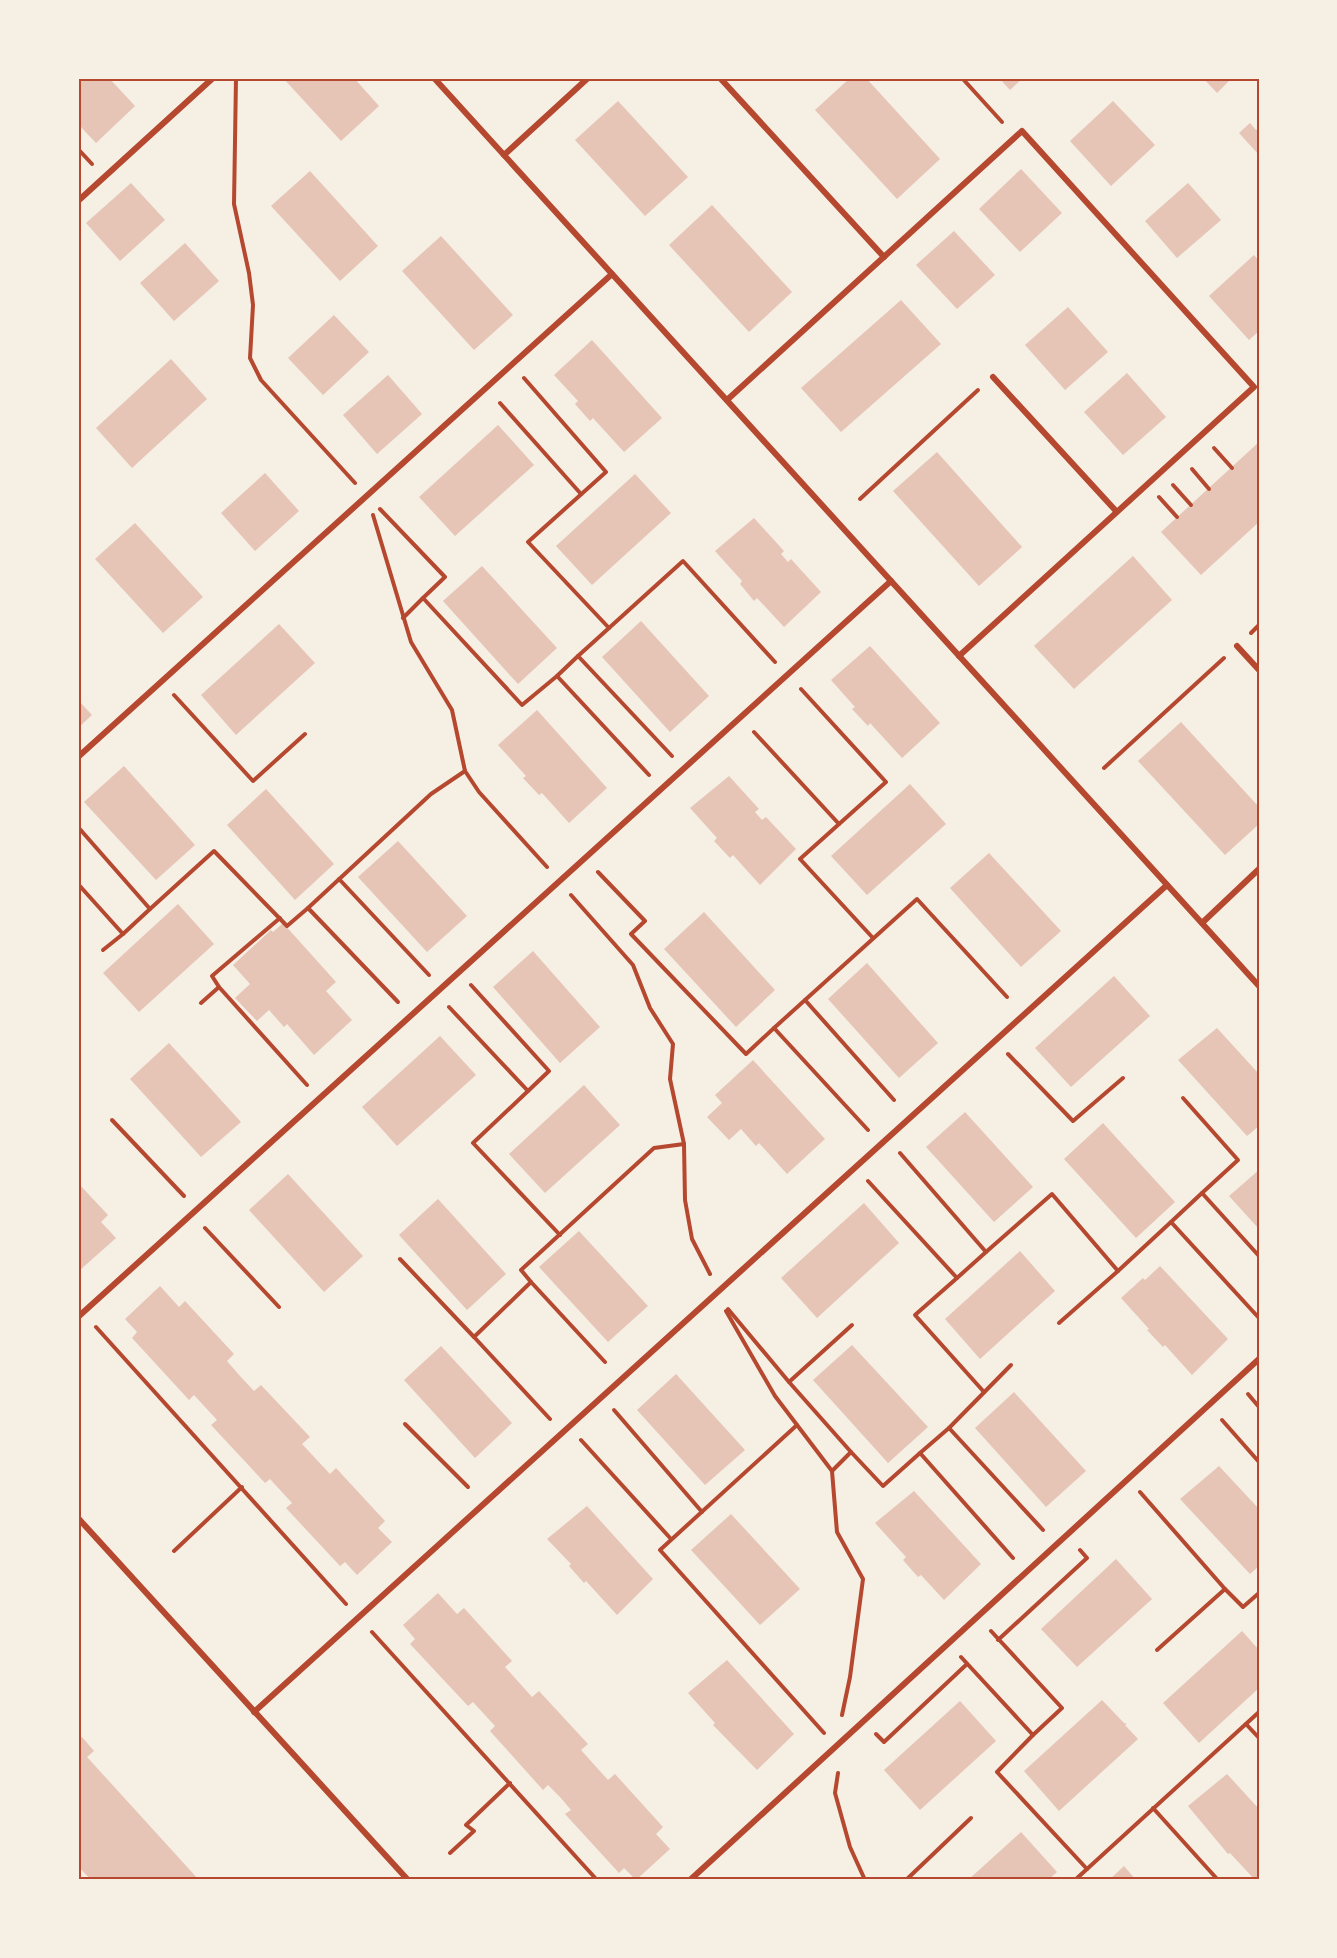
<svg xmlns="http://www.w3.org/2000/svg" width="1337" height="1958" font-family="Helvetica,sans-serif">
	<rect width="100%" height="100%" fill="#f6efe4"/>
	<g fill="#e6c5b7">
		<polygon points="78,78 109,78 135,106 96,143 78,124"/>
		<polygon points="283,78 354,78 379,106 341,141"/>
		<polygon points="850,78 866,78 940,159 897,199 815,110"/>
		<polygon points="999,78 1023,78 1010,90"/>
		<polygon points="1203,78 1232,78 1217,93"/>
		<polygon points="618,101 688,177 645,216 575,140"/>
		<polygon points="1113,101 1155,145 1111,186 1070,141"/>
		<polygon points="1250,123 1256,130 1259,128 1259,155 1239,133"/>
		<polygon points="1021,169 1062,213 1020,252 979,209"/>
		<polygon points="310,171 378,246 340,281 271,206"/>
		<polygon points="131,183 165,220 120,261 86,223"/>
		<polygon points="1188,183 1221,220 1177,258 1145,221"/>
		<polygon points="712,205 792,292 749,332 669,245"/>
		<polygon points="954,231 995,275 957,309 916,265"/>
		<polygon points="441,236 513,315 474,350 402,271"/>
		<polygon points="185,243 219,281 174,321 140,283"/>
		<polygon points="1254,255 1259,261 1259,331 1249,340 1209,296"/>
		<polygon points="901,300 941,344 841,432 801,388"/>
		<polygon points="1068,307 1108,352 1065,390 1025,345"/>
		<polygon points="334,315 369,352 323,395 288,358"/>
		<polygon points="592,340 662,418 624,452 593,418 590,421 575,404 578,401 554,375"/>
		<polygon points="171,359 207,399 132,468 96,428"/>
		<polygon points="1127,373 1166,417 1123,455 1084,412"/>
		<polygon points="388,375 422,414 377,454 343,415"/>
		<polygon points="498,425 534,465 455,536 419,497"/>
		<polygon points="1259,442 1259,522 1201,575 1161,532"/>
		<polygon points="937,452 1022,547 979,586 893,491"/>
		<polygon points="265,473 299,511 255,551 221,513"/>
		<polygon points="635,474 671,513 592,585 556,546"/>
		<polygon points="754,518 784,551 781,554 788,562 791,559 821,592 784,627 757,598 754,601 740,584 742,581 715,551"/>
		<polygon points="135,523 203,597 163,633 95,559"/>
		<polygon points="1133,556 1172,600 1074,689 1034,646"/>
		<polygon points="482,566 557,648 518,684 443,601"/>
		<polygon points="641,621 709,696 670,732 602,657"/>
		<polygon points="279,624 315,663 236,735 201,695"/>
		<polygon points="870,646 940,723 902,758 870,723 868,726 852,709 855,707 831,680"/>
		<polygon points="78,700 92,715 78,728"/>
		<polygon points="537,710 607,788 569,823 542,793 539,795 523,778 526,776 498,745"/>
		<polygon points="1181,722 1259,807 1259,824 1225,855 1138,761"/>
		<polygon points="124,766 195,845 156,880 84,802"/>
		<polygon points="729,776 759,809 755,812 762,820 766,817 796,849 760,885 733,855 730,858 714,841 717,838 690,808"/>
		<polygon points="910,784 946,824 867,895 831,856"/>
		<polygon points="266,789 334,864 295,900 227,825"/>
		<polygon points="398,841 467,916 427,952 358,877"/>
		<polygon points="989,853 1061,931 1021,967 950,888"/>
		<polygon points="178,904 214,944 139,1012 103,973"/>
		<polygon points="704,912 775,990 736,1027 664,949"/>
		<polygon points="283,923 336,982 326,991 352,1020 314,1055 287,1024 284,1027 269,1010 257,1021 235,998 250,984 233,965 271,930 273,932"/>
		<polygon points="533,951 600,1027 560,1063 493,987"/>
		<polygon points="867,963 938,1043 899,1078 828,999"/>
		<polygon points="1114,976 1150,1016 1071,1087 1035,1048"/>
		<polygon points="1217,1028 1259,1074 1259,1126 1247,1136 1178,1060"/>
		<polygon points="440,1036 476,1075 397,1146 362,1107"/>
		<polygon points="169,1043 241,1122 201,1157 130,1079"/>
		<polygon points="753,1060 825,1139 787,1174 759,1143 756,1146 741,1129 729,1140 707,1117 722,1103 715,1095"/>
		<polygon points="584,1085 620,1125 545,1193 509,1154"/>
		<polygon points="965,1112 1033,1187 994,1222 926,1147"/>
		<polygon points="1103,1123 1175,1202 1136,1238 1064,1159"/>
		<polygon points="1259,1170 1259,1229 1229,1196"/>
		<polygon points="288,1174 363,1256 324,1292 249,1210"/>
		<polygon points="78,1183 108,1215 101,1222 116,1238 80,1270 78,1268"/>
		<polygon points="438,1199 506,1274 467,1310 399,1235"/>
		<polygon points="864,1203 899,1243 817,1318 781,1278"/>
		<polygon points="579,1231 648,1306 608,1342 539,1267"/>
		<polygon points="1020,1251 1055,1291 980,1359 945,1319"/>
		<polygon points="1160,1266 1228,1339 1192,1375 1165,1345 1163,1347 1147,1330 1149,1329 1121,1298 1143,1278 1145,1280"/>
		<polygon points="160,1286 179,1307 185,1301 234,1354 227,1361 240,1376 254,1391 261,1385 310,1437 302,1444 330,1474 336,1468 385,1521 378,1528 392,1542 357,1575 345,1562 340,1566 286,1508 292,1503 270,1479 265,1483 211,1425 217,1420 194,1395 189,1400 132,1338 137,1332 125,1319"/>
		<polygon points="852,1345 928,1427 888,1463 813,1380"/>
		<polygon points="441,1346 512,1423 475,1458 404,1380"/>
		<polygon points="676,1374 745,1450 705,1485 637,1410"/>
		<polygon points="1014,1392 1086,1471 1046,1507 975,1428"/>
		<polygon points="1219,1466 1259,1509 1259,1566 1250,1574 1180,1499"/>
		<polygon points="914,1491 981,1564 944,1600 921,1575 918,1577 903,1560 906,1557 875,1523"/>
		<polygon points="587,1506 653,1579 617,1615 586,1581 584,1583 569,1566 571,1564 547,1539"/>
		<polygon points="731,1514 800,1589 760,1625 691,1550"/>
		<polygon points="1116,1559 1152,1599 1077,1667 1041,1629"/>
		<polygon points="438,1593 457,1614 464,1608 512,1661 505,1667 532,1697 539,1691 588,1744 581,1750 608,1780 615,1774 663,1827 656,1834 670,1849 636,1880 624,1868 619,1873 565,1814 571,1810 560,1797 548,1785 543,1790 490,1731 495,1726 473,1702 468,1706 410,1644 415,1639 403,1625"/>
		<polygon points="1242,1631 1259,1650 1259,1688 1199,1743 1163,1703"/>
		<polygon points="727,1660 794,1734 757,1770 713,1725 715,1723 688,1693"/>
		<polygon points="1102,1700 1124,1723 1127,1724 1125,1725 1138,1739 1059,1811 1024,1771"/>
		<polygon points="960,1701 996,1741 920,1810 884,1770"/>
		<polygon points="82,1737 94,1751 87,1757 199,1880 91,1880 78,1866 78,1740"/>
		<polygon points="1227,1774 1259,1809 1259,1880 1255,1880 1230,1853 1228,1854 1188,1806"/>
		<polygon points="1021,1832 1057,1872 1048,1880 968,1880"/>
		<polygon points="1124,1866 1136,1880 1109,1880"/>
	</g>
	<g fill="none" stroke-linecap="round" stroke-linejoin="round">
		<g stroke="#b5482f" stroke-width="4">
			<polyline points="236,78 234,204 249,273 253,305 250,358 261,380 355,483"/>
			<polyline points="962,78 1002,122"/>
			<polyline points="78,149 92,164"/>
			<polyline points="524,378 606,472 528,542 609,628 578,656"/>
			<polyline points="500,403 581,494"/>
			<polyline points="1214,448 1232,468"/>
			<polyline points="1192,469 1209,489"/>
			<polyline points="1173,485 1191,505"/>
			<polyline points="1159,497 1177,517"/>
			<polyline points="860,499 978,390"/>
			<polyline points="380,509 445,577 423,598"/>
			<polyline points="373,515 411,642 452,710 465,771 479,792 547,867"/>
			<polyline points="403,618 423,598 522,705 557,676 649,775"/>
			<polyline points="609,628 683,561 775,662"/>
			<polyline points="1251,633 1259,625"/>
			<polyline points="557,676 578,656 672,756"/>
			<polyline points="801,689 886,782 800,859 873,938"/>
			<polyline points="174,695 253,781 305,734"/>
			<polyline points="754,732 839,824"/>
			<polyline points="1104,768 1224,658"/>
			<polyline points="78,827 150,909 214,851 287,926 308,908"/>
			<polyline points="598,872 645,921 631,934 746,1054 774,1028"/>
			<polyline points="339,879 429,975"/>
			<polyline points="78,884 123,934 150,909"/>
			<polyline points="571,895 633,965 650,1008 673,1044 670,1079 684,1144 685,1200 692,1239 710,1274"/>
			<polyline points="103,950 123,934"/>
			<polyline points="471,985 549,1071 528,1091"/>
			<polyline points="219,987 212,976 280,918"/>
			<polyline points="805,1000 894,1100"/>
			<polyline points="398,1002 308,908 431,794 465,771"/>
			<polyline points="201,1003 219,987 307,1085"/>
			<polyline points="449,1007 528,1091 473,1143 560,1235"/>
			<polyline points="1008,1054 1073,1121 1123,1078"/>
			<polyline points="1183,1098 1238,1160 1202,1193"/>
			<polyline points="112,1120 184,1196"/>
			<polyline points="868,1130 774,1028 917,899 1007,997"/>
			<polyline points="900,1153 986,1252 1052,1194 1118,1271 1171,1222"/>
			<polyline points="868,1181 957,1278 986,1252"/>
			<polyline points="205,1228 279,1307"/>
			<polyline points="1259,1256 1202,1193 1171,1222 1259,1318"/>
			<polyline points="400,1259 474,1337"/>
			<polyline points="957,1278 915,1315 984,1392"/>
			<polyline points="531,1282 521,1270 654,1148 684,1144"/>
			<polyline points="728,1309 789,1382"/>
			<polyline points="726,1311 775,1396 832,1471 837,1532 863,1579 850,1677 842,1715"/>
			<polyline points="1059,1323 1118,1271"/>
			<polyline points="96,1327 346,1604"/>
			<polyline points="1248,1394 1259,1407"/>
			<polyline points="614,1410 702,1512"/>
			<polyline points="550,1419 474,1337 531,1282 605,1362"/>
			<polyline points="1222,1420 1259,1462"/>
			<polyline points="405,1424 468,1487"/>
			<polyline points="797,1425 660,1550 824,1733"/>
			<polyline points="949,1428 1011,1365"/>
			<polyline points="581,1440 671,1539"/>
			<polyline points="851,1452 789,1382 852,1325"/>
			<polyline points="832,1471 851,1452 883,1486 920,1453"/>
			<polyline points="1140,1492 1225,1589"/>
			<polyline points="174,1551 242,1487"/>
			<polyline points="1013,1558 920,1453 949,1428 1043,1530"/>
			<polyline points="372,1632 597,1880"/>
			<polyline points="998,1640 1087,1558 1080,1550"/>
			<polyline points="1157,1650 1225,1589 1243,1607 1259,1593"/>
			<polyline points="961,1657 1033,1735 1062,1708 991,1631"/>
			<polyline points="1246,1724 1259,1738"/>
			<polyline points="876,1734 884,1742 967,1664"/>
			<polyline points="1033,1735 997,1772 1087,1869"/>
			<polyline points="838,1773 835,1793 850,1847 865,1880"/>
			<polyline points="1153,1808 1218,1880"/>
			<polyline points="450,1853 474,1831 466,1825 510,1783"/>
			<polyline points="906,1880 971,1818"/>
			<polyline points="1075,1880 1259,1712"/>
		</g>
		<g stroke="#b5482f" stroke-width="6">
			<polyline points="434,78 1259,986"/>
			<polyline points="720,78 884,257"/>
			<polyline points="504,155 588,78"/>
			<polyline points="78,201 213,78"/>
			<polyline points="993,377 1116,511"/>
			<polyline points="727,400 1022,131 1254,387 959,656"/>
			<polyline points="1237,646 1259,670"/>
			<polyline points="78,757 612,274"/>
			<polyline points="1202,923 1259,869"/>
			<polyline points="78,1317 891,581"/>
			<polyline points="78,1518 408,1880"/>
			<polyline points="254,1712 1167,885"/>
			<polyline points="690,1880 1259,1359"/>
		</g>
	</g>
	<rect width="1337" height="1958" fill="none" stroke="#f6efe4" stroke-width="159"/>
	<rect x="80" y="80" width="1178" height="1798" fill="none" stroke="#b5482f" stroke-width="2"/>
</svg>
